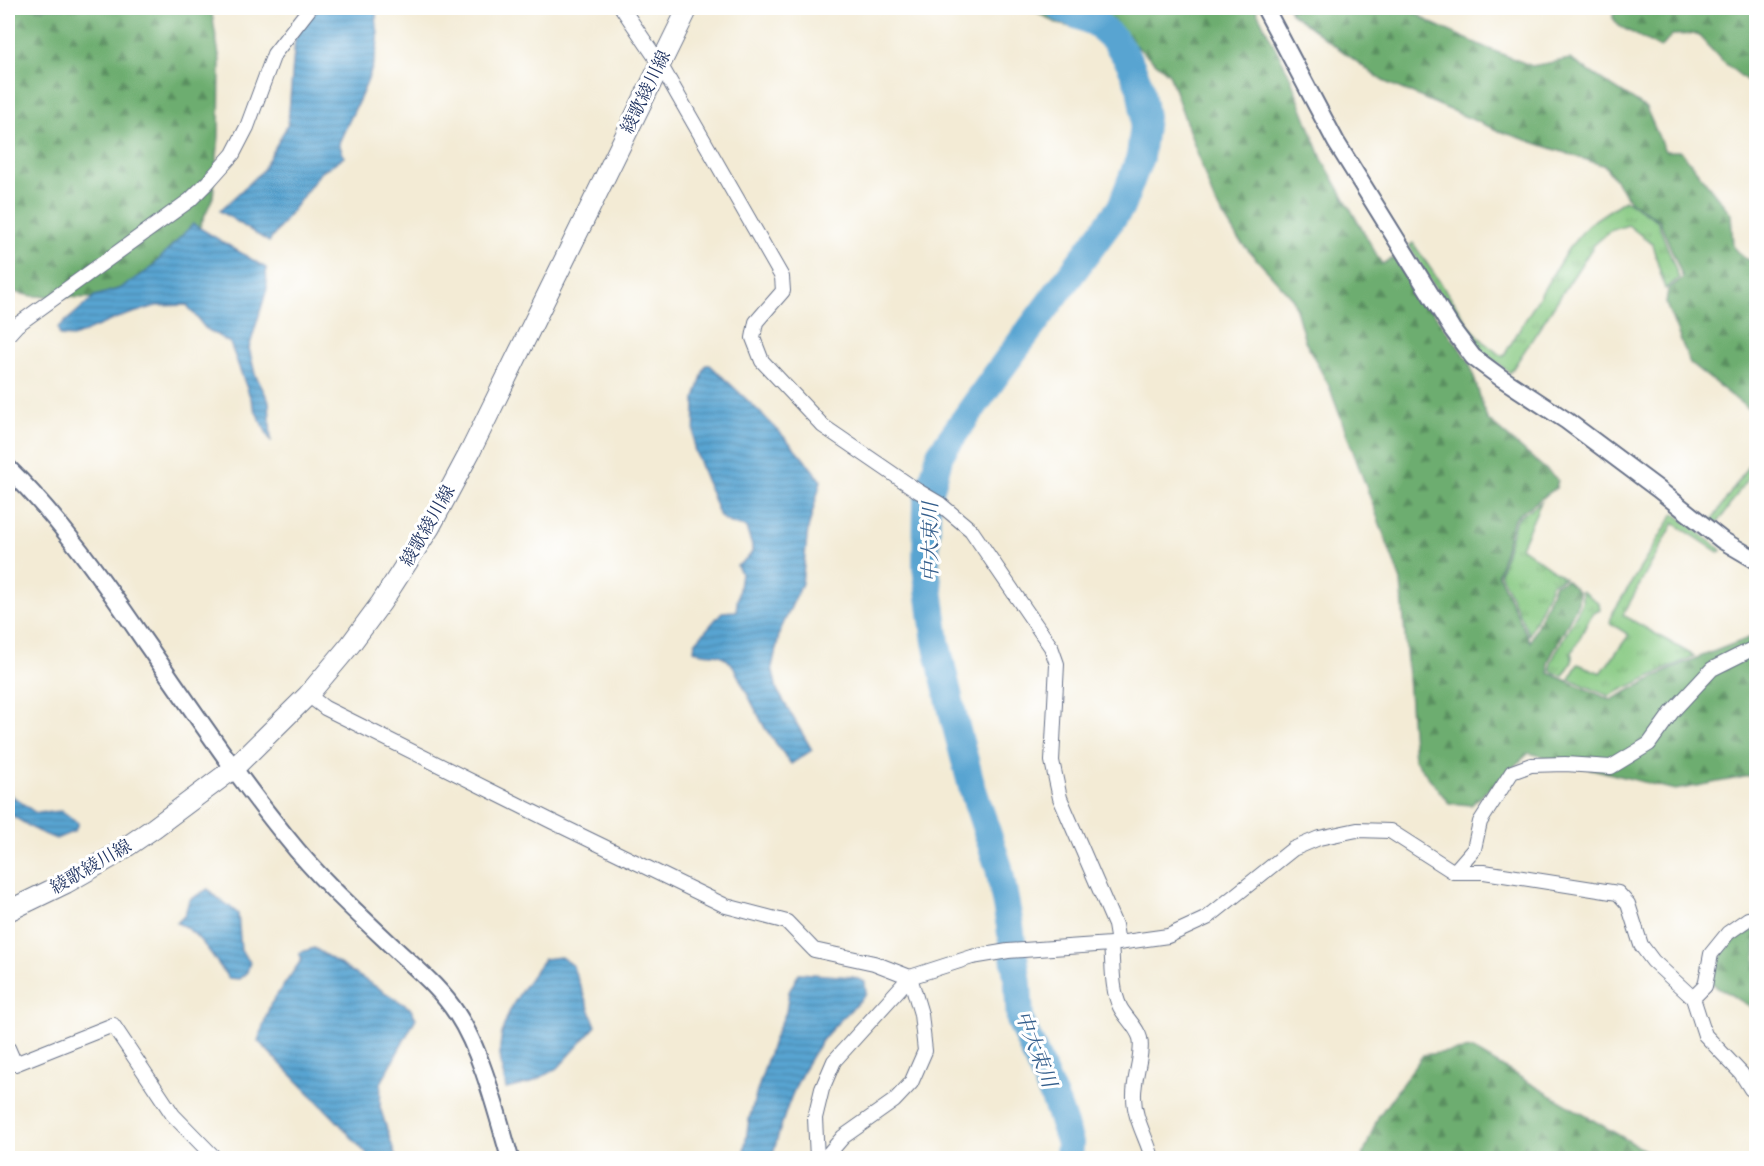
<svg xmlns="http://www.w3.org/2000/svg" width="1764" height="1166" font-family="'IM FELL French Canon','Noto Serif JP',serif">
	<defs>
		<pattern id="grass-tufts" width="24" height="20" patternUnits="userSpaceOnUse" patternTransform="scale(1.5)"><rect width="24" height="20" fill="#87c982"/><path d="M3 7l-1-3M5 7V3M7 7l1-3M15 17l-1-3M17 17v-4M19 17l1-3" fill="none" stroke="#6ea46e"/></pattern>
		<pattern id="forest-firs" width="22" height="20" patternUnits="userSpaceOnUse" patternTransform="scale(1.5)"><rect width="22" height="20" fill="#6dad70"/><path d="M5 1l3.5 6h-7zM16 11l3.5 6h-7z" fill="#598d5f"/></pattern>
		<pattern id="water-rules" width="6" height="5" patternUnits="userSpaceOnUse" patternTransform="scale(1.5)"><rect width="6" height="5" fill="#59a4d1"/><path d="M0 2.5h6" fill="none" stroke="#4986ad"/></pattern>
	</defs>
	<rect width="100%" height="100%" fill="#fff"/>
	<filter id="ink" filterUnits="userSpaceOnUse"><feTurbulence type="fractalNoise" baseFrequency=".0167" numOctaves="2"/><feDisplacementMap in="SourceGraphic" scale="12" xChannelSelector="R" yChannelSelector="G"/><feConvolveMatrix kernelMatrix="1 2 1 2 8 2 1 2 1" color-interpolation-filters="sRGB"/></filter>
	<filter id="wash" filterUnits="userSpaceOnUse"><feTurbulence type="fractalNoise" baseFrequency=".008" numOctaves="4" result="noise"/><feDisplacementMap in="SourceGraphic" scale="24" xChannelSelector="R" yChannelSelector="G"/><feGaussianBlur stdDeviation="1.35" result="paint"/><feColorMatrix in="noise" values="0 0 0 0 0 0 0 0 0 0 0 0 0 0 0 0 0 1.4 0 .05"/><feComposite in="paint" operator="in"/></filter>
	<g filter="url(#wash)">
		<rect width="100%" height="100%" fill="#f3ebd5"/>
		<g fill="url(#grass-tufts)" stroke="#517c70" stroke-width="1.5">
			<polygon points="1625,200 1657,220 1679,278 1665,289 1652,244 1628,225 1610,231 1594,245 1510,373 1481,350 1471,338 1450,311 1409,246 1413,243 1472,329 1485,343 1503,357 1568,249 1590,223"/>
			<polygon points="1756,454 1756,466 1718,523 1715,523 1713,522 1713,519"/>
			<polygon points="1541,502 1521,547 1564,578 1552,583 1529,635 1500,573 1516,519"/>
			<polygon points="1674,513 1720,549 1721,551 1718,552 1674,523 1623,615 1694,656 1609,696 1569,679 1578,664 1601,673 1629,635 1610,623 1612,614"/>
			<polygon points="1582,591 1599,603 1600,610 1592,614 1572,653 1572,662 1563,676 1551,671 1551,662 1582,603"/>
		</g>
		<g fill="url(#forest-firs)" stroke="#446e67" stroke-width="1.5">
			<polygon points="8,8 211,8 220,61 219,136 213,197 192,244 153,277 91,298 32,296 8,291"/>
			<polygon points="1030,8 1255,8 1289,74 1322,159 1382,264 1394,258 1469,361 1487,419 1558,480 1556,488 1514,518 1498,574 1530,642 1555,584 1566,580 1579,592 1578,603 1548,662 1549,673 1611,700 1679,665 1756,635 1756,775 1675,790 1529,753 1471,805 1449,803 1414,759 1401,581 1329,386 1305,341 1293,299 1238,239 1214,201 1169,74 1130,41 1058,24"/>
			<polygon points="1289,8 1408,8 1431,23 1489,49 1532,66 1570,59 1646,108 1665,151 1681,151 1731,214 1733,246 1745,259 1756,261 1756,415 1690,363 1666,304 1668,289 1683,278 1659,220 1630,201 1605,166 1499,131 1383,81 1291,13"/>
			<polygon points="1629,8 1756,8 1756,88 1722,61 1697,34 1672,35 1661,48 1619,26 1613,18 1613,13"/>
			<polygon points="1756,930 1756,1010 1711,983 1723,952 1741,934"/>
			<polygon points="1472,1049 1658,1158 1362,1158 1378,1117 1423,1055"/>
		</g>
		<g fill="url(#water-rules)" stroke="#3a6a98" stroke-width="1.5">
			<path d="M316,8H377C374,19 379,30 378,41C374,77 353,110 339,143L344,157L320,173L269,242L220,211L262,171L288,124L295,39L307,14Z"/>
			<polygon points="193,224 266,268 267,289 249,348 255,374 269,401 271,442 255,410 230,343 205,328 187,305 156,306 117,318 73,337 60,336 58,328 95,296 119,289 149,270"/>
			<path d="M706,365H710C749,402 790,438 821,481L808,529L802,583L780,631L772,667L777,690L812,750L791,764L765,728L733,666C716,646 713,659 694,650L695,643L722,612L736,611L741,573L737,566C760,550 752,550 746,527L732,524L720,517L694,448L695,399L704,369Z"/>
			<polygon points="8,793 36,813 62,811 78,823 75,831 56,839 37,831 8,813"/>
			<path d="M208,889C217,900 229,904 238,914L241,951L250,962L247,972L239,979L228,978C217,962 197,929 177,923L185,915L189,900Z"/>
			<polygon points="314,948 410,1008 416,1018 381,1083 380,1107 396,1158 370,1158 337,1121 258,1041 270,1005 302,959 299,953"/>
			<path d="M561,957L572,965L596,1026L558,1068L530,1083L506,1089C504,1076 499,1060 500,1047C502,1013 525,985 544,959Z"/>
			<path d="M799,973L853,977L865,982L866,994C852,1010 833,1025 821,1042C795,1078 783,1116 772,1158H743L749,1120L755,1098L773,1041L786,1012L789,992Z"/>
		</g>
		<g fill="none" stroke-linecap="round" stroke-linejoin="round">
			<polyline stroke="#59a4d1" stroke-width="28" points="1060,8 1096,23 1115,40 1130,63 1140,87 1145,117 1140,157 1121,207 996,375 940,454 927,503 926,567 936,642 954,719 972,787 999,868 1010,926 1018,985 1020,1020 1057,1105 1070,1143 1069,1158"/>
		</g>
	</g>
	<g filter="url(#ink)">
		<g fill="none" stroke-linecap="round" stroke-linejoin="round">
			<defs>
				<g id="minor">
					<polyline points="622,8 660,64 782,277 783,291 756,322 753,338 762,361 823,426 918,491 940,504 971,530 1051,647 1057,664 1052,761 1060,798 1115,925 1118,943"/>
					<polyline points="8,335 17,325 190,200 208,182 233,154 247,127 274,54 310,8"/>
					<polyline points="308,695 325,708 551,821 726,906 787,922 814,950 874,963 910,977"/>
					<polyline points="1454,872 1484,872 1618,893 1628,904 1641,945 1653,961 1693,998 1705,1035 1741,1073 1751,1089 1756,1092"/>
					<path d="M1111,944C1113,964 1111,988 1120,1007C1125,1017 1137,1027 1140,1038C1144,1053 1133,1079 1134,1097C1134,1119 1147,1138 1152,1158"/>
					<polyline points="1693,998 1705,986 1711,954 1728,933 1748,919 1756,918"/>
					<polyline points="8,1048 15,1064 113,1025 173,1115 215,1158"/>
					<polyline points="817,1158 815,1118 822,1089 834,1061 910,977 972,957 1008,951 1111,944 1168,936 1207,918 1293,849 1319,838 1357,830 1390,831 1454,872 1474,849 1480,822 1512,772 1531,765 1565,764 1611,767 1649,744 1672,712 1712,669 1756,647"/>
					<polyline points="825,1158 843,1137 894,1101 911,1083 925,1051 921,1014 910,977"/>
				</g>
				<g id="tertiary">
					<polyline points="1265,8 1336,142 1452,329 1473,357 1500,377 1567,421 1658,489 1722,540 1756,560"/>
					<path d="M8,468C60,519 102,579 143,639C190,706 235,774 287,838C318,877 355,911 391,945C415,968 439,986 457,1014C482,1052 497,1114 510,1158"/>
				</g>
				<polyline id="secondary" points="8,911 66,883 110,858 154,828 233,769 308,695 350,645 381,603 430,527 471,450 688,8"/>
			</defs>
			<use href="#minor" stroke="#677188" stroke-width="16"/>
			<use href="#tertiary" stroke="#677188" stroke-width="20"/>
			<use href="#secondary" stroke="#677188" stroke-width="22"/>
			<use href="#minor" stroke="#fff" stroke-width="14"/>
			<use href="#tertiary" stroke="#fff" stroke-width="16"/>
			<use href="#secondary" stroke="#fff" stroke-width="20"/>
		</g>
	</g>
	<g text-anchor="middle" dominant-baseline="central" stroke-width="6" stroke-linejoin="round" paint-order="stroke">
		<g font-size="18" fill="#1b2f5e" stroke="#fff">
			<text transform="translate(646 92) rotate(-64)">綾歌綾川線</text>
			<text transform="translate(428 526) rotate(-60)">綾歌綾川線</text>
			<text transform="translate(91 867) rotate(-30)">綾歌綾川線</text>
		</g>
		<g font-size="20" font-style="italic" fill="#345e8c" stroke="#fff">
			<text transform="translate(930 542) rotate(-90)">中大束川</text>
			<text transform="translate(1036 1049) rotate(69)">中大束川</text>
		</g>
	</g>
	<rect width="1764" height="1166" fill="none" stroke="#fff" stroke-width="30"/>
</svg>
